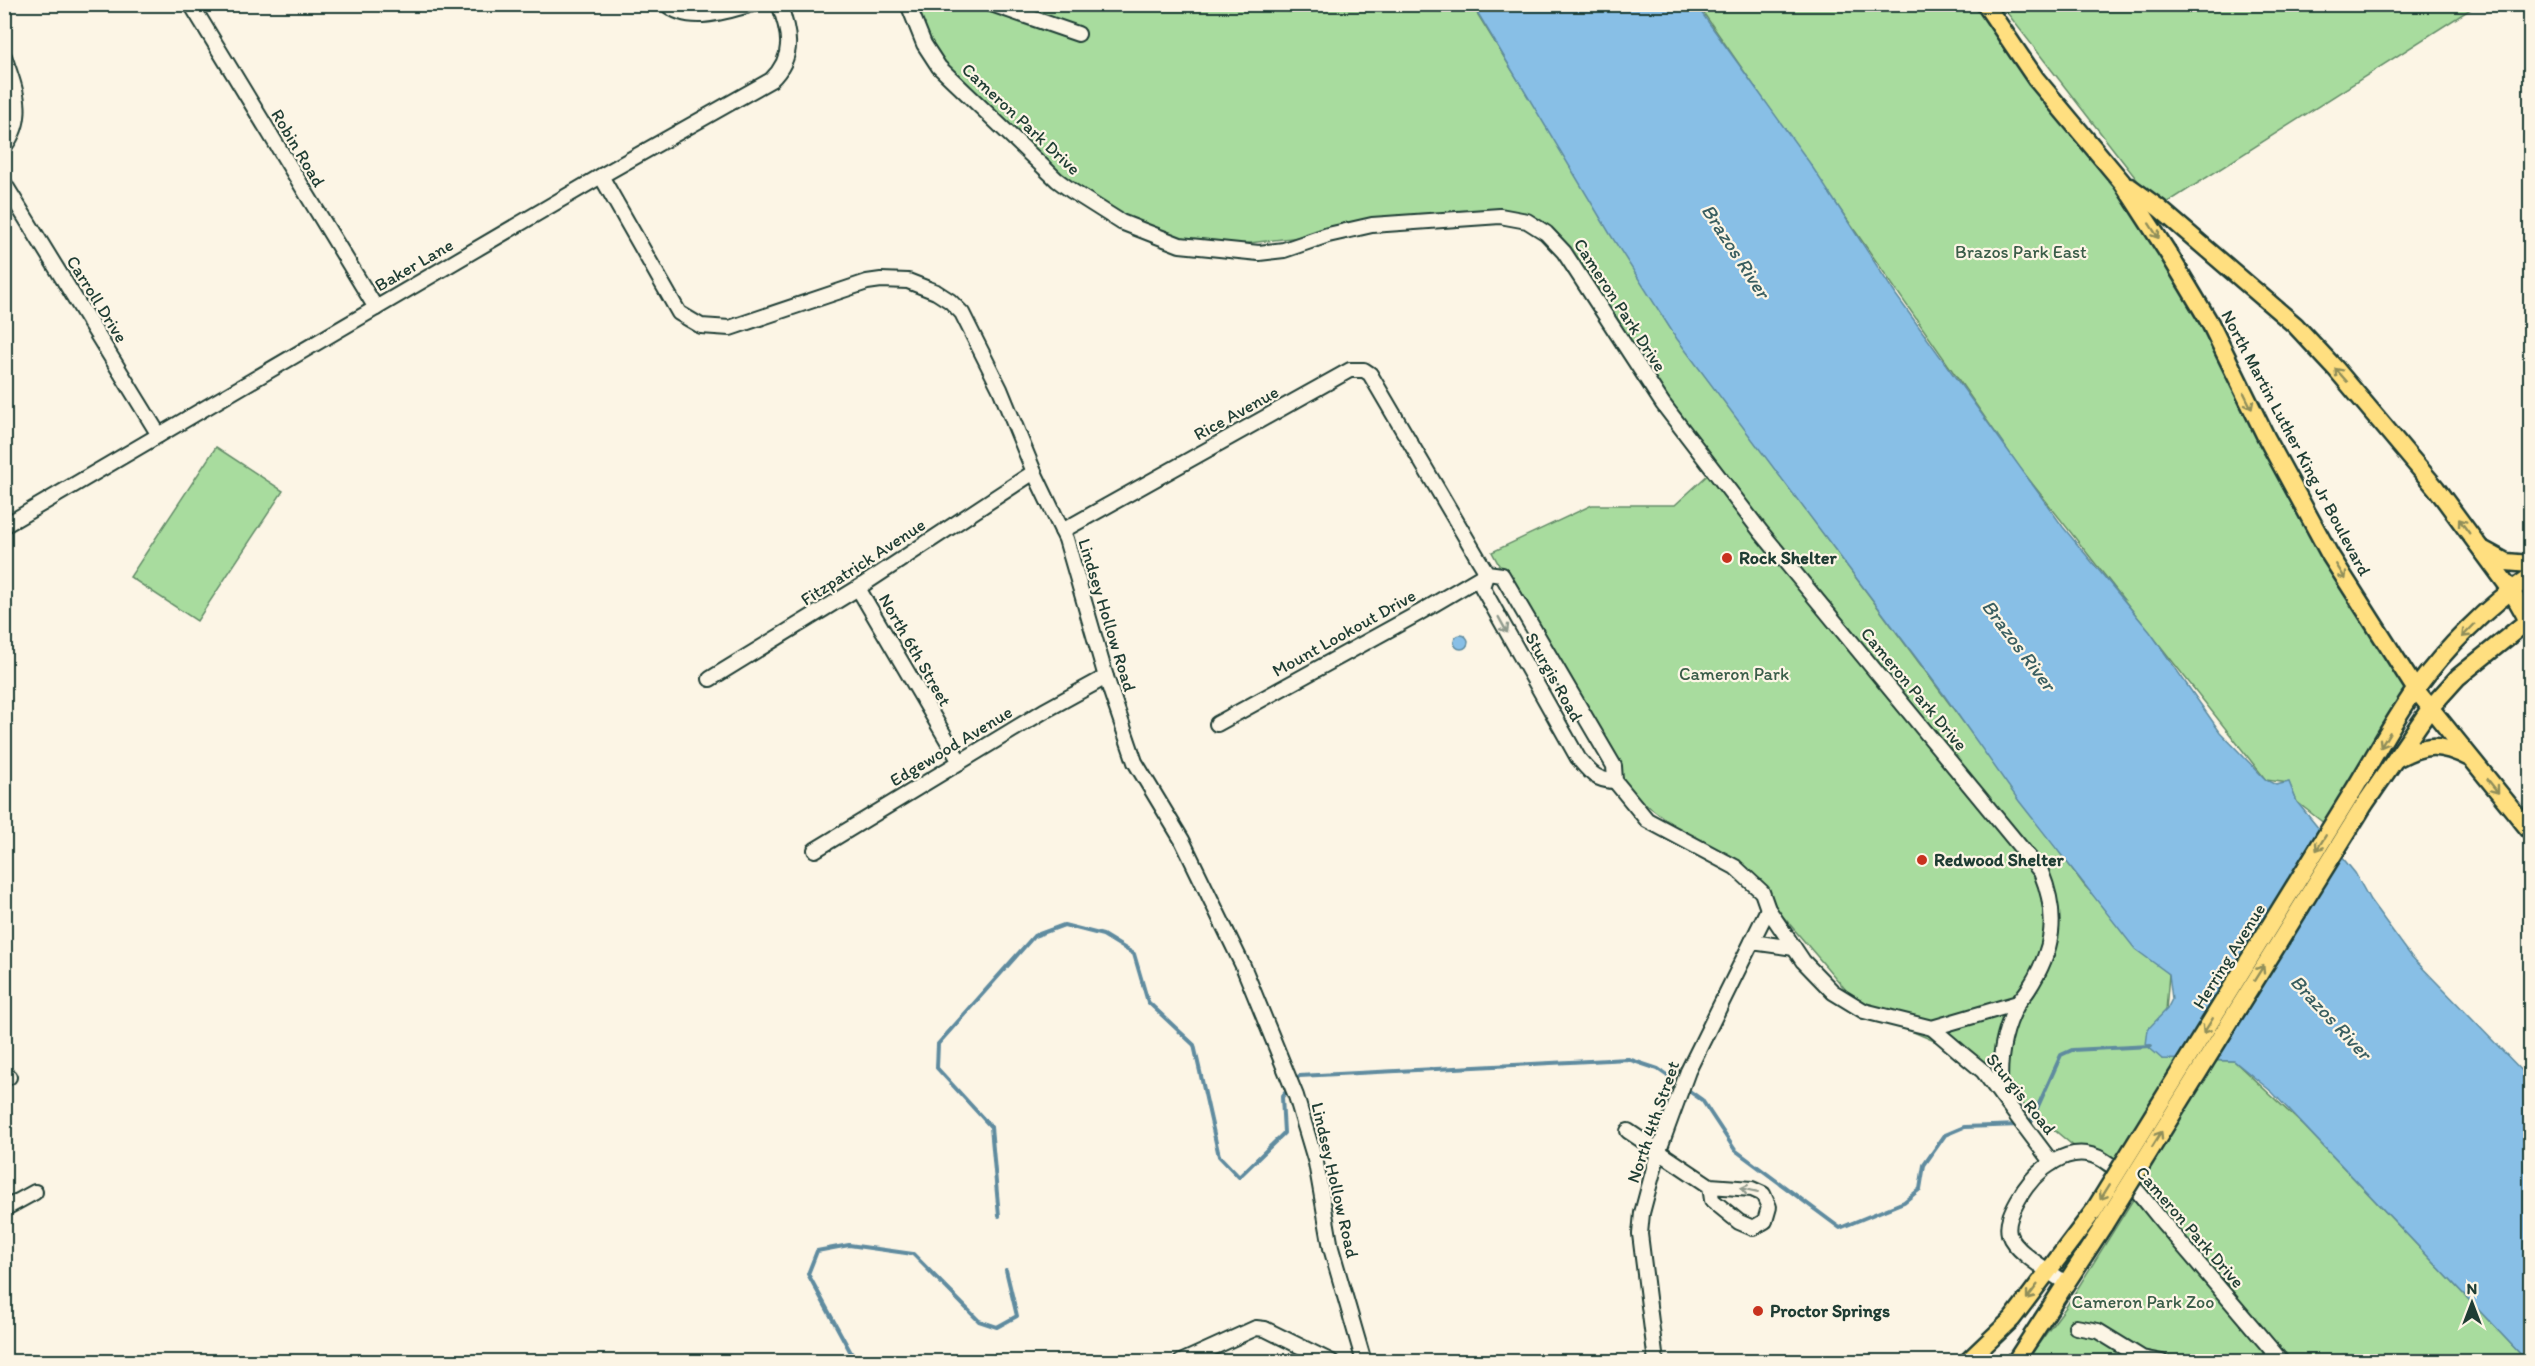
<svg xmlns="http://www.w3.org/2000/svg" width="2535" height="1366" font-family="Itim,sans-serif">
	<rect width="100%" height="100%" fill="#fcf5e5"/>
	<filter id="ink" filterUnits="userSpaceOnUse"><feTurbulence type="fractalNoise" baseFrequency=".0167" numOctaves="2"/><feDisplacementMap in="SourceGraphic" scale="12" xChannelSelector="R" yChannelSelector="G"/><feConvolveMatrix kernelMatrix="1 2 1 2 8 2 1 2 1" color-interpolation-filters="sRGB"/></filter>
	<g filter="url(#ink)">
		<g fill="#a8dc9e" stroke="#648c69" stroke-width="1.5">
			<polygon points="911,5 1472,5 1669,326 2084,885 2169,974 2162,1059 2234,1061 2304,1126 2527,1361 2282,1361 2158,1216 1960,1052 1864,1011 1762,892 1615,781 1492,552 1592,505 1675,505 1713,470 1538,227 1446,220 1206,248 1105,212 997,123 924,44"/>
			<polygon points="1698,5 1986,5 2122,182 2416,690 2325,824 2297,802 2289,783 2266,780 2020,468"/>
			<polygon points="2001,5 2477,5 2159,208"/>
			<polygon points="216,447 283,491 197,621 130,577"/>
			<polygon points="2134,1198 2274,1361 2025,1362 2066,1307"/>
		</g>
		<g fill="#88bfe6" stroke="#5e8b9f" stroke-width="1.5">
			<polygon points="1473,5 1696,5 1809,162 1896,295 2063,527 2150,632 2220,732 2266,780 2276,785 2289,782 2297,802 2355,873 2370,900 2411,956 2530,1079 2530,1361 2527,1361 2272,1092 2234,1061 2162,1059 2146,1045 2148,1029 2167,1009 2172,999 2169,974 2135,949 2019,801 1944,695 1677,339 1610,234"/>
			<circle cx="1461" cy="642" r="7"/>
		</g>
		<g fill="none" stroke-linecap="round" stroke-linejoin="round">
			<g stroke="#5e8b9f" stroke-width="4">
				<polyline points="1293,1083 1299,1076 1628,1059 1658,1069 1702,1100 1735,1150 1840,1228 1904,1202 1920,1189 1924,1165 1945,1135 1964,1127 2020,1125"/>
				<polyline points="2027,1124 2030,1124 2061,1055 2072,1050 2151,1046"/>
				<polyline points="999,1216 991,1127 937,1068 938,1044 1034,936 1064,925 1103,935 1134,954 1148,1002 1194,1045 1219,1156 1239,1177 1284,1133 1282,1097 1288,1089"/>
				<polyline points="856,1362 808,1274 817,1251 849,1245 913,1254 979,1321 997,1327 1017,1316 1006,1270"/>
			</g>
			<defs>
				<g id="minor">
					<polyline points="191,4 376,308"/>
					<path d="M666,4C690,25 726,11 753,4"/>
					<path d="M908,4L924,44L939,67L1057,180L1072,191L1121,222L1180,245L1259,253L1284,250L1328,235L1372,225L1500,216L1527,221L1546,233L1564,252L1663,404L1761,532L2041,872C2059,916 2054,950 2028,990C2025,995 2020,999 2017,1005C2002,1033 1998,1063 2001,1095"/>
					<polyline points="991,4 1078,34"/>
					<path d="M4,56C15,89 28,116 4,147"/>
					<polyline points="601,176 679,313 701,326 730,328 867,282 881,280 908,281 936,292 950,301 962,313 1000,389 1034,472 1066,539 1106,677 1135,762 1182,840 1243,966 1296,1096 1316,1163 1331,1248 1364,1362"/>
					<polyline points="4,183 159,435"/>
					<path d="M4,526L601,176L771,80C795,57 790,33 779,4"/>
					<polyline points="1062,531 1350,370 1364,370 1370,374 1479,560 1487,573 1502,575 1614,766 1615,781 1647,820 1735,867 1762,892 1768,909 1803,961 1833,992 1864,1011 1932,1028 1960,1052 1983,1071 2052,1163"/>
					<path d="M1487,573L1482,587L1578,758C1590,772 1596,781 1615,781"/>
					<polyline points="858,588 960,762"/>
					<polyline points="710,679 858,588 1034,472"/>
					<polyline points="1217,724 1419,613 1487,573"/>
					<polyline points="815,850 1044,711 1106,677"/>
					<polyline points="1752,942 1794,948"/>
					<polyline points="1932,1028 2018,1003"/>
					<polyline points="4,1079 9,1077"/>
					<polyline points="1628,1131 1710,1186 1752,1189 1763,1194 1769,1207 1765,1221 1753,1228 1739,1222 1712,1200 1710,1186"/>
					<polyline points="4,1209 35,1192"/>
					<path d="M2067,1284C2052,1273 2014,1252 2009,1234C2006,1222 2013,1209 2018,1200C2034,1171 2069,1140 2103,1160C2128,1175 2148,1205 2166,1226C2205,1271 2243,1316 2282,1362"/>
					<polyline points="2076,1327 2098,1331 2142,1358 2162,1362"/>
					<polyline points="1181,1362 1256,1328 1265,1329 1332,1362"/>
					<polyline points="1656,1362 1640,1234 1642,1213 1658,1153 1688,1071 1768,909"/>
				</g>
				<g id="major">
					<polyline points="1985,4 2036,79 2122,182 2170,256 2210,323 2266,437 2330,555 2416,690 2530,831"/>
					<polyline points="2130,187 2159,208 2295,325 2336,369 2436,488 2511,590 2530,624"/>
					<polyline points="2484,550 2506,562 2530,564"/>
					<path d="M2396,759C2426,743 2439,743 2470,758"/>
					<path d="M2352,793C2373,759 2392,723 2415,690C2446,648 2487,606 2530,577"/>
					<polyline points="2364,805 2431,707 2458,677 2530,619"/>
					<polyline points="1967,1362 2012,1319 2093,1212"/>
					<polyline points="2015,1362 2104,1225"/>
				</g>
			</defs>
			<use href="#minor" stroke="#1f3d34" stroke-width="18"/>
			<use href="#major" stroke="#1f3d34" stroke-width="21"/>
			<use href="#minor" stroke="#fcf5e5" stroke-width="14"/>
			<use href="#major" stroke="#ffdf80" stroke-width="16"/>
			<defs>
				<g id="major-bridge">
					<polyline points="2093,1212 2352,793"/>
					<polyline points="2104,1225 2364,805"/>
				</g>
			</defs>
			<use href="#major-bridge" stroke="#1f3d34" stroke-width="21" stroke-linecap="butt"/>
			<use href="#major-bridge" stroke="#ffdf80" stroke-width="16"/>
		</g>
		<defs><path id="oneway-shaft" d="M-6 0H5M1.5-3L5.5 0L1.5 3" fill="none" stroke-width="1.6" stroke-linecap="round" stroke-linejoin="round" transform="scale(1.5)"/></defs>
		<g stroke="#8f8e5a">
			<use href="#oneway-shaft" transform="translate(2154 231) rotate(57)"/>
			<use href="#oneway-shaft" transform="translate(2341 375) rotate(-132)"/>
			<use href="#oneway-shaft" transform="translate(2248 401) rotate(64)"/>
			<use href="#oneway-shaft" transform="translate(2464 526) rotate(-126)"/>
			<use href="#oneway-shaft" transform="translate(2341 572) rotate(58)"/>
			<use href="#oneway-shaft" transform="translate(2468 631) rotate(134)"/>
			<use href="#oneway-shaft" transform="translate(2385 740) rotate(121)"/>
			<use href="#oneway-shaft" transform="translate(2493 786) rotate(52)"/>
			<use href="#oneway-shaft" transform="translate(2321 843) rotate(122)"/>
			<use href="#oneway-shaft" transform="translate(2259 973) rotate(-58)"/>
			<use href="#oneway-shaft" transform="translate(2208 1026) rotate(122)"/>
			<use href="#oneway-shaft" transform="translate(2157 1139) rotate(-58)"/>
			<use href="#oneway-shaft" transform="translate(2105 1192) rotate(122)"/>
			<use href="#oneway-shaft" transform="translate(2032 1292) rotate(127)"/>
		</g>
		<g stroke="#8e998c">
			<use href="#oneway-shaft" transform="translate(1503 625) rotate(61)"/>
			<use href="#oneway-shaft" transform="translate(1749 1190) rotate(-168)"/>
		</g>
	</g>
	<g fill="#c8321e" stroke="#fcf5e5" stroke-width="2">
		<circle cx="1727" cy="558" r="6"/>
		<circle cx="1922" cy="860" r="6"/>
		<circle cx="1758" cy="1311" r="6"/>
	</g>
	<g text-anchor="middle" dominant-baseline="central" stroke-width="4.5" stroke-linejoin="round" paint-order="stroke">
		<g font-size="18" fill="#1f3d34" stroke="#fcf5e5">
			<text transform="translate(1021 119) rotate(43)">Cameron Park Drive</text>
			<text transform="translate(298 148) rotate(59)">Robin Road</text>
			<text transform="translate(414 265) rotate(-30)">Baker Lane</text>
			<text transform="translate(97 299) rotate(58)">Carroll Drive</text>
			<text transform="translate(1620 305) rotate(57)">Cameron Park Drive</text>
			<text transform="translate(1236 413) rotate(-29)">Rice Avenue</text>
			<text transform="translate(2296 443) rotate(62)">North Martin Luther King Jr Boulevard</text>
			<text transform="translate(863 562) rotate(-33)">Fitzpatrick Avenue</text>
			<text transform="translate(1107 615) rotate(73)">Lindsey Hollow Road</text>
			<text transform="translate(1344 633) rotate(-29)">Mount Lookout Drive</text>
			<text transform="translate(915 650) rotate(60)">North 6th Street</text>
			<text transform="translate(1554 677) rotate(61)">Sturgis Road</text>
			<text transform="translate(1914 689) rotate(50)">Cameron Park Drive</text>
			<text transform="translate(951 746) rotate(-31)">Edgewood Avenue</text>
			<text transform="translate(2229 956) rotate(-58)">Herring Avenue</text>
			<text transform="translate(2021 1094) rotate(51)">Sturgis Road</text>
			<text transform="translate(1653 1122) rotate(-71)">North 4th Street</text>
			<text transform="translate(1335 1180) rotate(77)">Lindsey Hollow Road</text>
			<text transform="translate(2190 1227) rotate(49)">Cameron Park Drive</text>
		</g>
		<g font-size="18" fill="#3a5d49" stroke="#fcf5e5">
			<text x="2021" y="252">Brazos Park East</text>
			<text x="1734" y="674">Cameron Park</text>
			<text x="2143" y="1302">Cameron Park Zoo</text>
		</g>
		<g font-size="18" font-weight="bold" fill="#1f3d34" stroke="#fcf5e5" text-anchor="start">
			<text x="1739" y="558">Rock Shelter</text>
			<text x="1934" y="860">Redwood Shelter</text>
			<text x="1770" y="1311">Proctor Springs</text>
		</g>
		<g font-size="20" font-style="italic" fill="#395e60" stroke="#fcf5e5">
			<text transform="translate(1736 251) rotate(57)">Brazos River</text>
			<text transform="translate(2019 645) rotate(53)">Brazos River</text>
			<text transform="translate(2331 1017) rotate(47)">Brazos River</text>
		</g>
	</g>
	<rect width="2535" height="1366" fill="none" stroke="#fcf5e5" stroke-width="24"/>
	<rect x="12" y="12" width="2511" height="1342" fill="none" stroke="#1f3d34" stroke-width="2" filter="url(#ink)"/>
	<g transform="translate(2472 1303)" stroke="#fcf5e5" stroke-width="4.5" paint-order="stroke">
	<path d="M0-4.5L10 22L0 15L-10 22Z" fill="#1f3d34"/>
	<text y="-9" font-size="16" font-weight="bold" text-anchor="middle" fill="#1f3d34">N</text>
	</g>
</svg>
